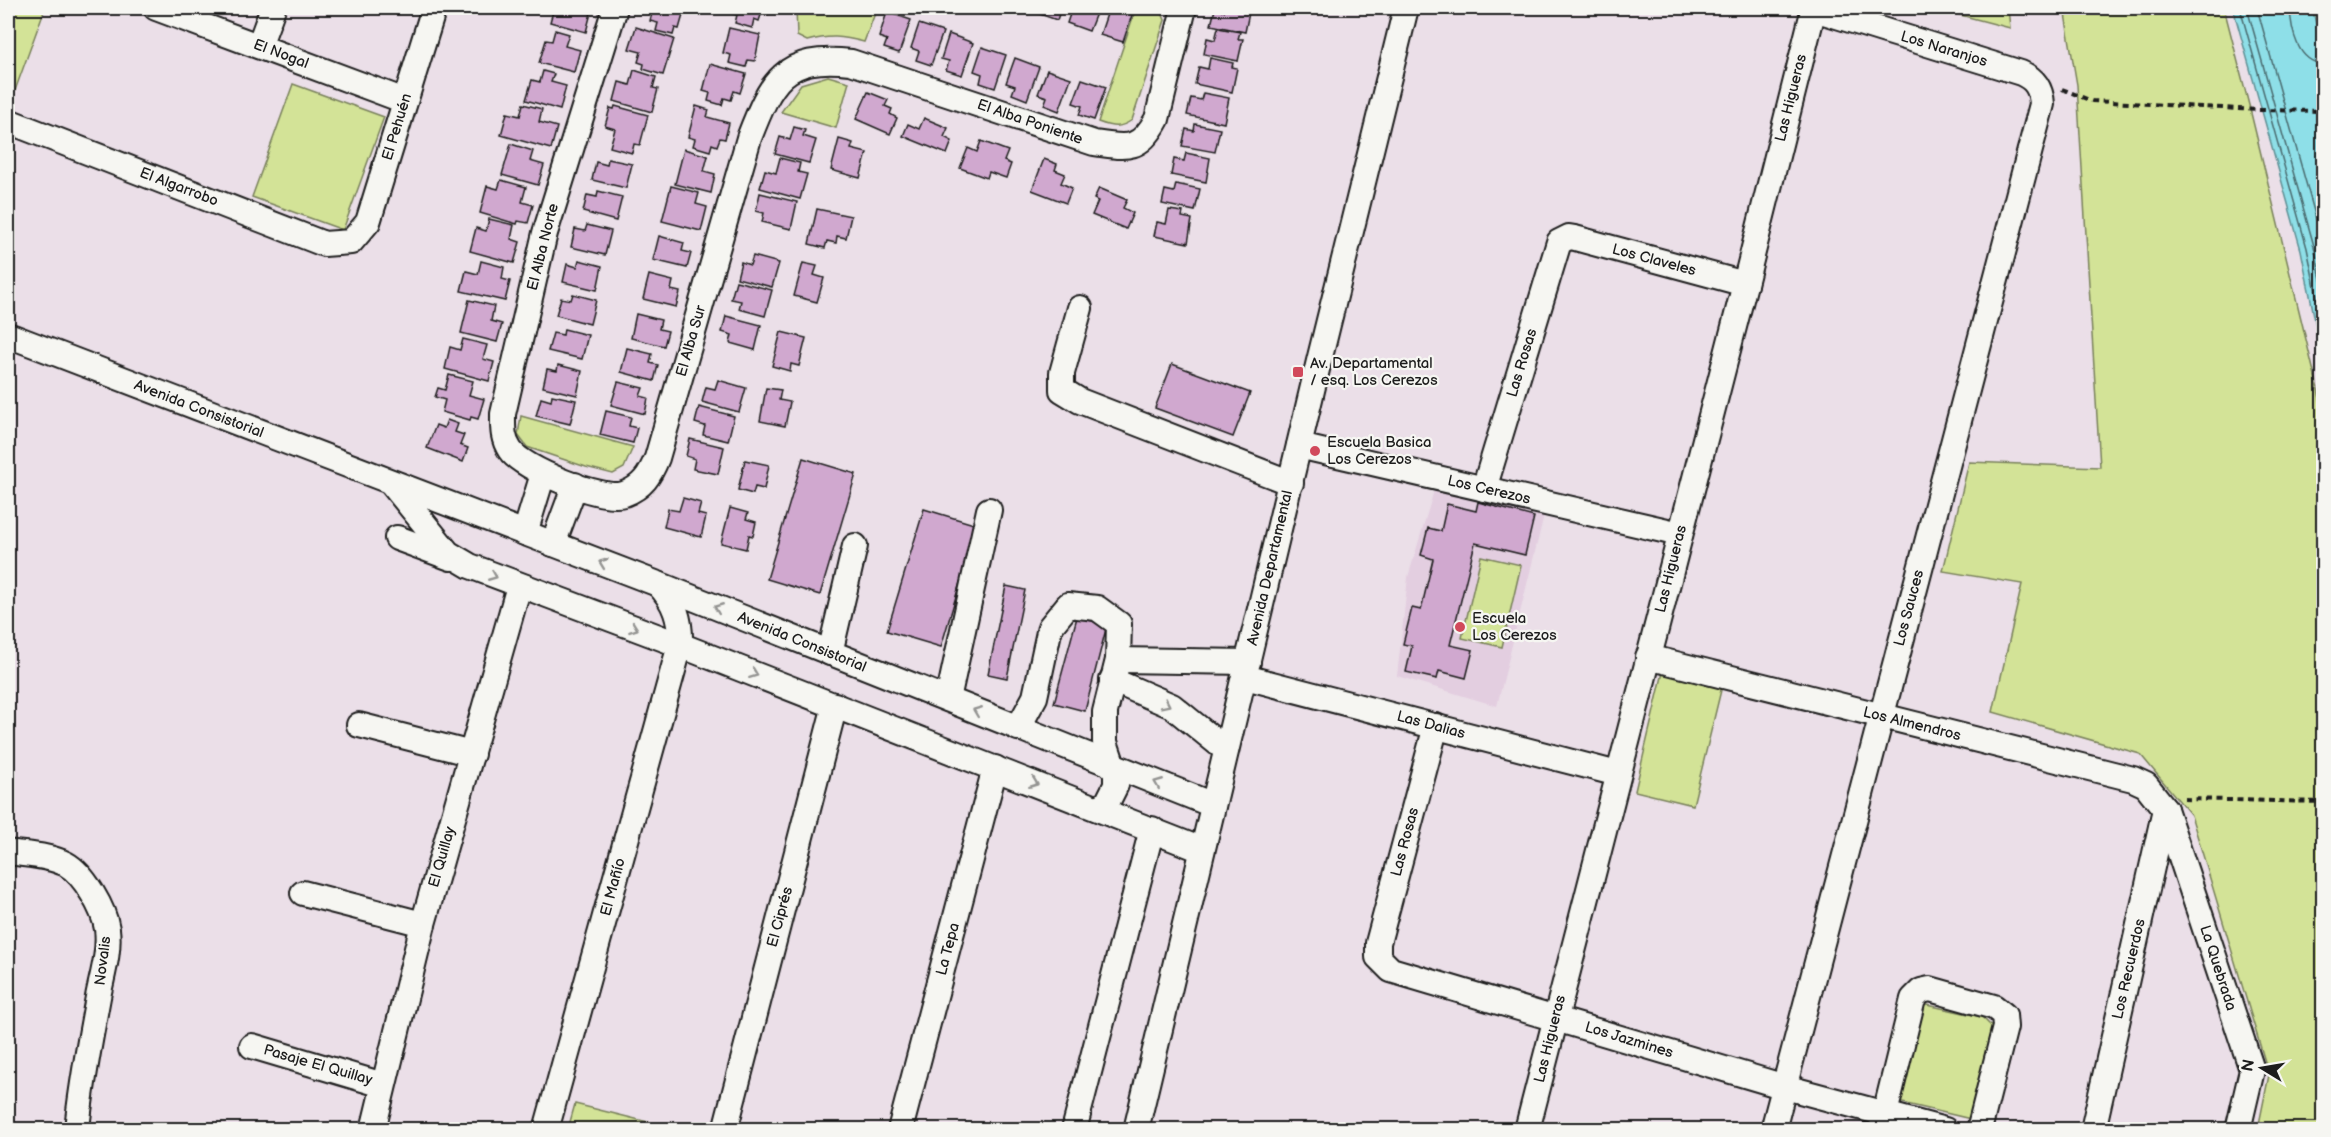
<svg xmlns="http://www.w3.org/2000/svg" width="2331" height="1137" font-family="'Balsamiq Sans',sans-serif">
	<rect width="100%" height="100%" fill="#ebdfe8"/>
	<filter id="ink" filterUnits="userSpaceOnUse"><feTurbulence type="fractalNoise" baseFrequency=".0167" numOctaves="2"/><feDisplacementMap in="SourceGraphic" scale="12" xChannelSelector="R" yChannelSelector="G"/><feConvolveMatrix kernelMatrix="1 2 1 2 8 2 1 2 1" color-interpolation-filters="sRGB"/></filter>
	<g filter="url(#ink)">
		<polygon fill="#e3cee0" points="1435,487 1544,515 1497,706 1397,676 1408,577"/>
		<g fill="#d3e397" stroke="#78805a" stroke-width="1.5">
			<polygon points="8,8 45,8 9,107 8,106"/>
			<path d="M796,8H877L864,42C842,36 829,35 807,41L797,36Z"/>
			<path d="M1136,8H1160L1165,20L1132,120C1120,129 1112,127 1098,122Z"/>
			<polygon points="1934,8 2008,8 2010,28"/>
			<polygon points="2064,8 2224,8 2250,109 2318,389 2324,419 2323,1129 2258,1129 2269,1075 2191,815 2140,754 1993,712 2022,584 1943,571 1969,462 2100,467 2077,85"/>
			<polygon points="2312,8 2323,8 2323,55"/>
			<polygon points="828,76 849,82 836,128 781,112 801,84"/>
			<polygon points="293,84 384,117 343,230 252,197"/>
			<polygon points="521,416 633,447 624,468 613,474 586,467 527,447 518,435"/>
			<polygon points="1481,556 1521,565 1502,647 1462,638"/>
			<polygon points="1664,668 1723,682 1693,805 1635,791"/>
			<polygon points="1918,1003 1982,1017 1994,1029 1971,1119 1894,1101"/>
			<polygon points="575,1104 676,1129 568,1129"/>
		</g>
		<polygon fill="#8edfe8" stroke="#609196" stroke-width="1.5" points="2233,8 2312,8 2324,55 2323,361 2301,250"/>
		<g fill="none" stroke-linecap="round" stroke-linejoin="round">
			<g stroke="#4a6a6e" stroke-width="1.5">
				<polyline points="2240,8 2307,248 2324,331"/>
				<polyline points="2247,8 2314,246 2324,293"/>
				<polyline points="2257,8 2324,247"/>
				<path d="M2290,8C2291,29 2297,63 2324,64"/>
			</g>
		</g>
		<g fill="#d0a8cf" stroke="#1c1c1c" stroke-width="1.5">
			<polygon points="554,8 582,8 582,10 591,13 586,32 550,22"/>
			<polygon points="643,8 685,8 679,29 675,28 673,35 656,31 658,23 650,21 652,13 642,10"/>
			<polygon points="732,8 770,8 768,14 762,12 759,21 754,19 752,28 735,23 737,15 730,13"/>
			<polygon points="1035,8 1061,8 1057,20 1034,12"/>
			<polygon points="1072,8 1098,8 1089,31 1067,23"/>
			<polygon points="1119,8 1134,9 1123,42 1100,35 1108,11 1117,14"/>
			<polygon points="1225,8 1250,8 1245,32 1211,25 1215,9 1224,11"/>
			<polygon points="887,12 911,20 899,53 884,48 887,40 879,37"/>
			<polygon points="919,24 943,32 931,65 916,60 919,51 911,48"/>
			<polygon points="636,27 674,39 663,75 643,69 644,64 638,62 641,52 629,49"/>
			<polygon points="729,28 760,35 755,61 748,60 746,67 729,63 731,55 723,53"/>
			<polygon points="1218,28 1240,32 1238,39 1243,39 1238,61 1204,54 1207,38 1215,40"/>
			<polygon points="555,30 569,34 565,46 580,50 574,72 539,63 546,40 552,41"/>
			<polygon points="949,34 973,43 962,75 946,70 949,61 941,59"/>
			<polygon points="982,47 1006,55 995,88 980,83 982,74 974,71"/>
			<polygon points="1015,58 1039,67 1027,100 1012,94 1015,86 1006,83"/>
			<polygon points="1210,58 1233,63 1232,67 1237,68 1232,92 1195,84 1199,67 1208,69"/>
			<polygon points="710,64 746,74 740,93 734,91 731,100 724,98 722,105 708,101 710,93 703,91"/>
			<polygon points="634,70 656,77 653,88 658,89 652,112 614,101 619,82 630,85"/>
			<polygon points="1047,70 1071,78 1059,111 1044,105 1047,97 1038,94"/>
			<polygon points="543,71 554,74 551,82 566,86 560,110 526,100 532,80 540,82"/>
			<polygon points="1082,79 1106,87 1094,120 1079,115 1082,106 1073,103"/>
			<polygon points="868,92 888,100 885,106 892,109 890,114 897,118 890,134 856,119"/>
			<polygon points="1203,93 1229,98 1224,123 1187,115 1191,98 1201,100"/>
			<polygon points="523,104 542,109 539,122 557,127 551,149 501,135 507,113 520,116"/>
			<polygon points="615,106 648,115 640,145 634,144 632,153 610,147 615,129 605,126 610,108 614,109"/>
			<polygon points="696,106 709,110 707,117 729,123 725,139 720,138 717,146 712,144 710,151 693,146 695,139 688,137"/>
			<polygon points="924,118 948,128 944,137 952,141 947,154 903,136 908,124 919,129"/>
			<polygon points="1195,124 1220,129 1215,152 1182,146 1186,129 1194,131"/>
			<polygon points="794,127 805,130 803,136 816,140 809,163 775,154 780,137 790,140"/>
			<polygon points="839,139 853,143 851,149 867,153 860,178 831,170"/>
			<polygon points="981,141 1008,151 1004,161 1011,164 1006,178 989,172 987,178 960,168 968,148 977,152"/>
			<polygon points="511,144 533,151 530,161 544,165 538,185 502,175"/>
			<polygon points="684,149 708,156 704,171 715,174 711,193 675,184"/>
			<polygon points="1186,153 1210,158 1206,182 1171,175 1174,159 1184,161"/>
			<polygon points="780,158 800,163 798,172 807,174 800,199 760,188 765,170 776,173"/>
			<polygon points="608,159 632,164 626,188 592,180 596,162 607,165"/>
			<polygon points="1044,159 1057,164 1055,170 1065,174 1061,183 1072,188 1066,203 1032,190"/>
			<polygon points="501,180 526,187 522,202 533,205 528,223 518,221 517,224 480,213 487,186 498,189"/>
			<polygon points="1176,184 1200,189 1195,211 1162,204 1165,190 1174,192"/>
			<polygon points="671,186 699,193 696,204 707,207 701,231 662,221"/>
			<polygon points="1099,188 1127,200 1123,208 1133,213 1126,229 1092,215 1098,201 1094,199"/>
			<polygon points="598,191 622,197 616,221 583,212 587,195 597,197"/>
			<polygon points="760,193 797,202 791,229 762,222 764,213 756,211"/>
			<polygon points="817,209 851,216 846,238 837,236 836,243 827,241 825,248 809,244"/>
			<polygon points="1169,210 1183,212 1182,217 1192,219 1188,243 1154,236 1157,222 1166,224"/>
			<polygon points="489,219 514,225 511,239 520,242 514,263 470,251 476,228 486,231"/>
			<polygon points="587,225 611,231 605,255 571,247 575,229 585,231"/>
			<polygon points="659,236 684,243 682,251 691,253 687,268 653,260"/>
			<polygon points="753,256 779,263 772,287 737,278 741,262 750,265"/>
			<polygon points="579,260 602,266 597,290 563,282 567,264 577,267"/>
			<polygon points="481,261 504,267 502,279 510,281 505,301 461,291 466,271 478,274"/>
			<polygon points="803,263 817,266 814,275 824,278 817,302 794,296"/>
			<polygon points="649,275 673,281 671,290 680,292 676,307 643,299"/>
			<polygon points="736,281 772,290 765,316 739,309 741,301 731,299"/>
			<polygon points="573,294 596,300 590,324 556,315 561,298 571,300"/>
			<polygon points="469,300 494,306 491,321 502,324 497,342 461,333"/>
			<polygon points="636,314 661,320 659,329 668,331 664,346 631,338"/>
			<polygon points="726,316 761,325 755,350 730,343 732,335 722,332"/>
			<polygon points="564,329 588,335 582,359 548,351 553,333 563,335"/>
			<polygon points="781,332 806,338 799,366 791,364 790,371 772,366"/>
			<polygon points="463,339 487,345 483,359 494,362 489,381 445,369 450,347 460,350"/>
			<polygon points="627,348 652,354 650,363 658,365 654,381 621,372"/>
			<polygon points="1172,364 1250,393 1233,437 1155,408"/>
			<polygon points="558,365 582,371 577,395 543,387 547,369 557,371"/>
			<polygon points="449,375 473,381 469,395 484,399 478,419 471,417 470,420 442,412 445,400 435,397 438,388 445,390"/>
			<polygon points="718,380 746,388 739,412 702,402 706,387 715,389"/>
			<polygon points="618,382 643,388 640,396 648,398 645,414 611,405"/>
			<polygon points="766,388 781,390 779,400 790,402 785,426 760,421"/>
			<polygon points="552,395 576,400 570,424 536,416 541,398 551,401"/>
			<polygon points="699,407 734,416 728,441 703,435 705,426 695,423"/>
			<polygon points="606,411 631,417 629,426 637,428 633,443 600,435"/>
			<polygon points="447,420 458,424 455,432 464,435 460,445 468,448 463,462 427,448 436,425 444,428"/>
			<polygon points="690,439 724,447 718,474 693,469 695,459 686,456"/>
			<polygon points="803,458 856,474 820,595 767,579"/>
			<polygon points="745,460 769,465 764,489 755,487 753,494 738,490"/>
			<polygon points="683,498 701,503 698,514 706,516 701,537 664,527 668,509 679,511"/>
			<polygon points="1478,502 1534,517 1525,555 1475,543 1450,645 1473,650 1466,678 1439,671 1437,679 1406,672 1412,646 1403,644 1412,608 1421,610 1433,559 1421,555 1428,528 1441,531 1447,504 1476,511"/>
			<polygon points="730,508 748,513 746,519 756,522 753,536 749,535 746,549 721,543"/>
			<polygon points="924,509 977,525 941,647 887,631"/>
			<polygon points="1006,586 1025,590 1007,678 988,674"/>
			<polygon points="1077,617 1107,625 1085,711 1054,703"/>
		</g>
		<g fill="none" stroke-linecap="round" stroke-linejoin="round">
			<defs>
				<g id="minor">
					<polyline points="156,8 405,101"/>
					<path d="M615,8L545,233L503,414C503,427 502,438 510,450C522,469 603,501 624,494C643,487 650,475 657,458L749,138C771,81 784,54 851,62L1094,143C1127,148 1140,151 1157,119L1184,8"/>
					<polyline points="259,46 273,8"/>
					<polyline points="8,121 324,244 351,242 368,222 434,8"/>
					<polyline points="1080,308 1062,373 1062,390 1080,401 1291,483"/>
					<polyline points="8,335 658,584 1213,805"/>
					<polyline points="1299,446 1680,534"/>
					<polyline points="392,484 448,553 470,566 680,645 1202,850"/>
					<polyline points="1484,489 1559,242 1569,237 1575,238 1745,284"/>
					<polyline points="525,533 543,474"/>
					<polyline points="397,538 451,558"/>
					<polyline points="553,544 575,485"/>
					<polyline points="830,653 855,546"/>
					<polyline points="1648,657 2133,779 2146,785 2165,809 2252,1070 2238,1130"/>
					<polyline points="1118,660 1248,662"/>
					<polyline points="1245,677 1618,774"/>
					<polyline points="1112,680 1172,706 1226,750"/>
					<polyline points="948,699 989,510"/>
					<polyline points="359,725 472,754"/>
					<polyline points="1436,726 1378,943 1378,957 1391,970 1785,1087 1945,1130"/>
					<polyline points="1018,728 1035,697 1050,627 1068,605 1097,608 1119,624 1118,660 1105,712 1105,742 1116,775 1116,785 1107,803 1098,808"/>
					<path d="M8,852C26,855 49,855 66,864C84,874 104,909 107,929C110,951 102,976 98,997C90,1041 81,1085 77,1130"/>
					<polyline points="303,893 423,924"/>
					<polyline points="252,1046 383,1085"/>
					<polyline points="373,1130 423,924 519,586"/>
					<path d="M546,1130L680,645C681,620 675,602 658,584"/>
					<polyline points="725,1130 835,705"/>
					<polyline points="900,1130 995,768"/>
					<polyline points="1074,1130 1152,829"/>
					<polyline points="1136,1130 1319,361 1406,8"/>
					<polyline points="1527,1130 1745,284 1814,8"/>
					<path d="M1773,1130L2042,104C2041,88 2035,79 2021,73L1811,8"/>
					<polyline points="1881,1130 1913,999 1921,991 1930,989 1994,1007 2004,1015 2005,1027 1979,1130"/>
					<polyline points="2093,1130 2165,809"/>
				</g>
			</defs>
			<use href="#minor" stroke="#1c1c1c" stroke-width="28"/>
			<g stroke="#1c1c1c" stroke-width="4" stroke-dasharray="6 4.5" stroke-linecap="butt">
				<polyline points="2062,89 2092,101 2258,110 2324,111"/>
				<polyline points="2184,799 2324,802"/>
			</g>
			<use href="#minor" stroke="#f6f6f2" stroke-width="24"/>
		</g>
		<defs><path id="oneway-chevron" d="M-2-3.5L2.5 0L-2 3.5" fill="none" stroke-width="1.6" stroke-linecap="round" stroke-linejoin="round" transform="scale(1.5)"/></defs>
		<g stroke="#949492">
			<use href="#oneway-chevron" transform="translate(603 563) rotate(-159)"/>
			<use href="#oneway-chevron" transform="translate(493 576) rotate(22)"/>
			<use href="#oneway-chevron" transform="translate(718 608) rotate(-158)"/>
			<use href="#oneway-chevron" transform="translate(634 628) rotate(20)"/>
			<use href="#oneway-chevron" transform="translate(754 674) rotate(21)"/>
			<use href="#oneway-chevron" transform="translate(1166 704) rotate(26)"/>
			<use href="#oneway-chevron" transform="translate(977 711) rotate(-158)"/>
			<use href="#oneway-chevron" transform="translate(1034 783) rotate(21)"/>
			<use href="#oneway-chevron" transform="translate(1158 783) rotate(-158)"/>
		</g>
	</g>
	<g fill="#d1495b" stroke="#f6f6f2" stroke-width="2">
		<rect x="1292" y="366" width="12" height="12" rx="3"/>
		<circle cx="1315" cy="451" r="6"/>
		<circle cx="1460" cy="627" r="6"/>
	</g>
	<g text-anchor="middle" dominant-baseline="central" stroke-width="4.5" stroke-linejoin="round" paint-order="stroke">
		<g font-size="15" fill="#1c1c1c" stroke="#f6f6f2">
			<text transform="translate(1944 49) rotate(17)">Los Naranjos</text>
			<text transform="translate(281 54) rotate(21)">El Nogal</text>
			<text transform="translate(1791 98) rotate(-76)">Las Higueras</text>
			<text transform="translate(1030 122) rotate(19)">El Alba Poniente</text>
			<text transform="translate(397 127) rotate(-73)">El Pehuén</text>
			<text transform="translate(179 187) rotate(21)">El Algarrobo</text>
			<text transform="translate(543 247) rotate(-76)">El Alba Norte</text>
			<text transform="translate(1654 260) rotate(15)">Los Claveles</text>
			<text transform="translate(691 341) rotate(-74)">El Alba Sur</text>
			<text transform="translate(1522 363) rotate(-73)">Las Rosas</text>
			<text transform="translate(199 409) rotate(21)">Avenida Consistorial</text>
			<text transform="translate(1489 490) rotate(13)">Los Cerezos</text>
			<text transform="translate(1270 568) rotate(-77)">Avenida Departamental</text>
			<text transform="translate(1671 569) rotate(-76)">Las Higueras</text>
			<text transform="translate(1909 608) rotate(-75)">Los Sauces</text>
			<text transform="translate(802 642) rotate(22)">Avenida Consistorial</text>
			<text transform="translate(1912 724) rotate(14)">Los Almendros</text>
			<text transform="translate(1431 725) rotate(15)">Las Dalias</text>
			<text transform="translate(1405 842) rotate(-75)">Las Rosas</text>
			<text transform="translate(442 857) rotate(-74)">El Quillay</text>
			<text transform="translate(613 887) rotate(-75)">El Mañío</text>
			<text transform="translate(780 917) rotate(-75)">El Ciprés</text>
			<text transform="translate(948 949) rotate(-75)">La Tepa</text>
			<text transform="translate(103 961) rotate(-83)">Novalis</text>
			<text transform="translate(2218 968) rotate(72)">La Quebrada</text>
			<text transform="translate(2129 969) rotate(-77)">Los Recuerdos</text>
			<text transform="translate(1550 1039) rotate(-76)">Las Higueras</text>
			<text transform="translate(1629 1040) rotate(17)">Los Jazmines</text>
			<text transform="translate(318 1065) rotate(16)">Pasaje El Quillay</text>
		</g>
		<g font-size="15" fill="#1c1c1c" stroke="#f6f6f2" text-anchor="start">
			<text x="1310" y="363">Av. Departamental<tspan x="1310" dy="17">/ esq. Los Cerezos</tspan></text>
			<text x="1327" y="442">Escuela Basica<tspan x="1327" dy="17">Los Cerezos</tspan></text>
			<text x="1472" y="618">Escuela<tspan x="1472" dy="17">Los Cerezos</tspan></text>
		</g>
	</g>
	<rect width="2331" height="1137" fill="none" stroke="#f6f6f2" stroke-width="30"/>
	<rect x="15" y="15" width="2301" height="1107" fill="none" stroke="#1c1c1c" stroke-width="2" filter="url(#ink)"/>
	<g transform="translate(2262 1068) rotate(281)" stroke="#f6f6f2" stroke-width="4.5" paint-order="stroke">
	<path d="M0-4.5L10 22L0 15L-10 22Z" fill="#1c1c1c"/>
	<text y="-9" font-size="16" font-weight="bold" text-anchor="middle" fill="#1c1c1c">N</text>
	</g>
</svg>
